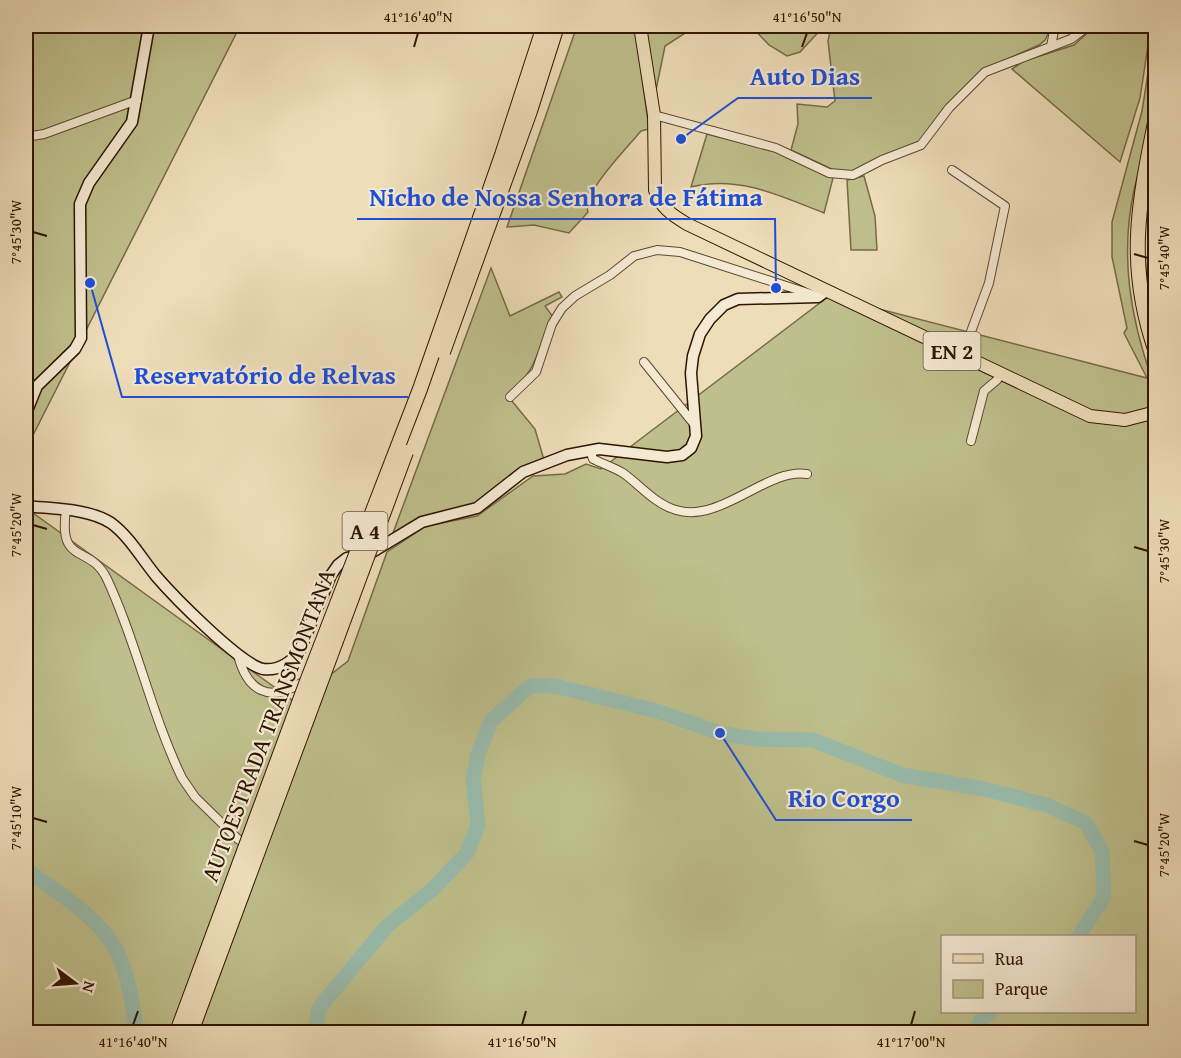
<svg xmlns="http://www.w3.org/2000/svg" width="1181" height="1058" font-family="'Gentium Book Plus',serif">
	<rect width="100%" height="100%" fill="#eeddb9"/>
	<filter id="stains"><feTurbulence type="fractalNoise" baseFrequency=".00333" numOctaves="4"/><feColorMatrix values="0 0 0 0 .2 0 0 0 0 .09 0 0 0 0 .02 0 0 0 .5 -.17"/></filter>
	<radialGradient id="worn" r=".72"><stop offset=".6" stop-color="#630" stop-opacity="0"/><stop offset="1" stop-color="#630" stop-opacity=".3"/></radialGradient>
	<g fill="#bebf8c" stroke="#766a46" stroke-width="1.5" fill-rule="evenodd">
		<polygon points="26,26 240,26 26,449"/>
		<path d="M577,26H635L649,129L641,131C628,147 581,194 588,212L569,233L534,225L507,227Z"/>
		<polygon points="645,26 696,26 665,46 656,90"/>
		<polygon points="751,26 824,26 800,52 787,56 769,45"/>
		<polygon points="831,26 1052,26 1045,40 1039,45 982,70 943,109 922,141 858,171 838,172 791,150 798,124 797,104 827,107 835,101 828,41"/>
		<polygon points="1095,26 1151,26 1140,98 1120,162 1012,69 1024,61 1074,45"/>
		<path d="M1155,28C1155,51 1158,75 1155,97C1152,128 1141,160 1134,190C1120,255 1130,317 1152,379L1156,380L1155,1032H26V508L295,702L348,661L387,552L426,526L477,516L533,476L565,474L586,464L601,469L829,296L1147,378L1124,333L1127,328L1112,257V222L1142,111ZM942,936H1134V1012H942Z"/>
		<path d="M707,134L779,152L833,178L824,213C780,196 739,175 691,187Z"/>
		<polygon points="864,176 875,216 877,250 851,250 847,180"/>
		<path d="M491,268L510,316L559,292L562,297L545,306L553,317C534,351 542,366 507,395L535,429L544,460L477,503L419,517L393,533Z"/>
	</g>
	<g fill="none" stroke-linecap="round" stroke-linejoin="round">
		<g stroke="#99bcad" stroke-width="15">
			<path d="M26,869C53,890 99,917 115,948C129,973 132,1005 137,1032"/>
			<polyline points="315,1032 319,1008 387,926 432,890 467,853 478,825 473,780 478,754 491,721 530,686 555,686 657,711 720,733 754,739 813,740 902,775 984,789 1046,805 1086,823 1102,851 1104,897 1079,936"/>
			<polyline points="977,1032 980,1021 991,1012"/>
		</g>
		<defs>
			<g id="street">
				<polyline points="1051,46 1055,26"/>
				<polyline points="654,115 776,148 829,173 853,175 882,160 921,145 949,108 985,72 1071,39 1088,26"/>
				<polyline points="26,137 44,134 137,100"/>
				<polyline points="952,170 1005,206 989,283 962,356"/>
				<polyline points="644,362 694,424"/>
				<polyline points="510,397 536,372 552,324 562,308 575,296 610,275 634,256 657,250 680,252 814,295"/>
				<polyline points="971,441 984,391 997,380 1000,374"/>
				<path d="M590,450L593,459C603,464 613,467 623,473C640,485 655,504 676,510C720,524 768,467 807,474"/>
				<path d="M66,510C58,567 90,543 107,579C137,643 151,714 182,778L195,797L239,840"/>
				<path d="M238,655C247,691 269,703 301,683"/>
			</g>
			<g id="secondary">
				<polyline points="26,413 37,386 75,349 81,338 80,204 89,183 132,122 149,26"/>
				<path d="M26,506C52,509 88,508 111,523C129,536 142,559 156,576C174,597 240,664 263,669C278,671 290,663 299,652L331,575L338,565L347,558L374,551L422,522L477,508L523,472L567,455L599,449L667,457L682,455L691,448L696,436L691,373L693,356L700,334L710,319L724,305L738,299L818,297L826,291"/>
			</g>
			<path id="primary" d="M640,26L654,115L655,190C660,207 672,215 687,224L1090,416L1125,420L1156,412"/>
			<path id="highway" d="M1156,118C1138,205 1126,266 1156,352"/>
		</defs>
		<use href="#street" stroke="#5f462f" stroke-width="10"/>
		<use href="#secondary" stroke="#2f1401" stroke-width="13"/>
		<use href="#primary" stroke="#2f1401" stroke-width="14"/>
		<use href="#highway" stroke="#2f1401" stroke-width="16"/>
		<use href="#street" stroke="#f4e9d2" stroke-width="8"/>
		<use href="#secondary" stroke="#f4e9d2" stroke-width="10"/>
		<use href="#primary" stroke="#eeddb9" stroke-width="12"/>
		<use href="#highway" stroke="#eeddb9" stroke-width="14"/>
		<defs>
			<g id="highway-bridge">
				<polyline points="443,352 530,111 557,26"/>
				<polyline points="177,1032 306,684 420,389 502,155 544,26"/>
				<polyline points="191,1032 406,452"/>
			</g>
		</defs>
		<use href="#highway-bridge" stroke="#2f1401" stroke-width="16" stroke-linecap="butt"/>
		<use href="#highway-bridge" stroke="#eeddb9" stroke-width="14"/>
	</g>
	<path fill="none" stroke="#2f1401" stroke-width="2" d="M414,47L418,33M802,47L807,33M33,232L47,236M1134,254L1148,258M33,525L47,529M1134,547L1148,551M33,818L47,822M1134,841L1148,845M133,1025L138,1011M522,1025L526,1011M911,1025L915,1011"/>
	<g text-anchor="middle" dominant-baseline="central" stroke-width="4.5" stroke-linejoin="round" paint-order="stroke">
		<g fill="#f4e9d2" stroke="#6a5440" stroke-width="1.5">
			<rect x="923.5" y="332" width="57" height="38" rx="4.5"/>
			<rect x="342.5" y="512" width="45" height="38" rx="4.5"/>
		</g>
		<g font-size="22" font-weight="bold" fill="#2f1401">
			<text x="952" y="351">EN 2</text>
			<text x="365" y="531">A 4</text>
		</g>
		<g font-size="24" fill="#2f1401" stroke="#f4e9d2">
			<text transform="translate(268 725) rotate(-69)">AUTOESTRADA TRANSMONTANA</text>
		</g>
	</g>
	<path fill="none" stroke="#1d4ed8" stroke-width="2" d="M681 139L738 98H872M776 288L775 219H357M90 283L122 397H408M720 733L776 820H912"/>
	<g fill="#1d4ed8" stroke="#f4e9d2" stroke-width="2">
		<circle cx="681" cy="139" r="6"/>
		<circle cx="776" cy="288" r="6"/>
		<circle cx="90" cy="283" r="6"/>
		<circle cx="720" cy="733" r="6"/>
	</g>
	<g font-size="26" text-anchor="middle" font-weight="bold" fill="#1d4ed8" stroke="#f4e9d2" stroke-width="4.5" stroke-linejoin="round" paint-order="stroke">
		<text x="805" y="85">Auto Dias</text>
		<text x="566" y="206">Nicho de Nossa Senhora de Fátima</text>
		<text x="265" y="384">Reservatório de Relvas</text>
		<text x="844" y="807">Rio Corgo</text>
	</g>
	<rect width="1181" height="1058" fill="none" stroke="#eeddb9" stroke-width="66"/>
	<rect x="941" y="935" width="195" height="78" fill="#f4e9d2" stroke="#a5947e" stroke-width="1.5"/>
	<rect x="953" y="954" width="30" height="9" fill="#eeddb9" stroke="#a5947e" stroke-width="1.5"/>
	<text x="995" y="965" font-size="18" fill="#2f1401">Rua</text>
	<rect x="953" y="980" width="30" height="18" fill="#bebf8c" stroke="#a5947e" stroke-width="1.5"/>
	<text x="995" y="995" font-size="18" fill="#2f1401">Parque</text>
	<g transform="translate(75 983) rotate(106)" stroke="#f4e9d2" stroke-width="4.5" paint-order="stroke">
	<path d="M0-4.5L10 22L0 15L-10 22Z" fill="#2f1401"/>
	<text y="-9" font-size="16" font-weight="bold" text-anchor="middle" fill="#2f1401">N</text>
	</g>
	<rect x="33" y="33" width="1115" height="992" fill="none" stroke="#2f1401" stroke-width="2"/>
	<g font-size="15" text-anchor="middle" fill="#2f1401">
		<text x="418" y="22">41°16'40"N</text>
		<text x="807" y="22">41°16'50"N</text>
		<text transform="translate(16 232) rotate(-90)" y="5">7°45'30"W</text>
		<text transform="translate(1164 258) rotate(-90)" y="5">7°45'40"W</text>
		<text transform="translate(16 525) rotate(-90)" y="5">7°45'20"W</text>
		<text transform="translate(1164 551) rotate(-90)" y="5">7°45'30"W</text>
		<text transform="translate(16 818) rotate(-90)" y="5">7°45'10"W</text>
		<text transform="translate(1164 845) rotate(-90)" y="5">7°45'20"W</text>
		<text x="133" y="1047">41°16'40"N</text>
		<text x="522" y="1047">41°16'50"N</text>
		<text x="911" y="1047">41°17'00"N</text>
	</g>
	<rect width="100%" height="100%" filter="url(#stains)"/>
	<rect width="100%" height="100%" fill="url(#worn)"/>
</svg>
